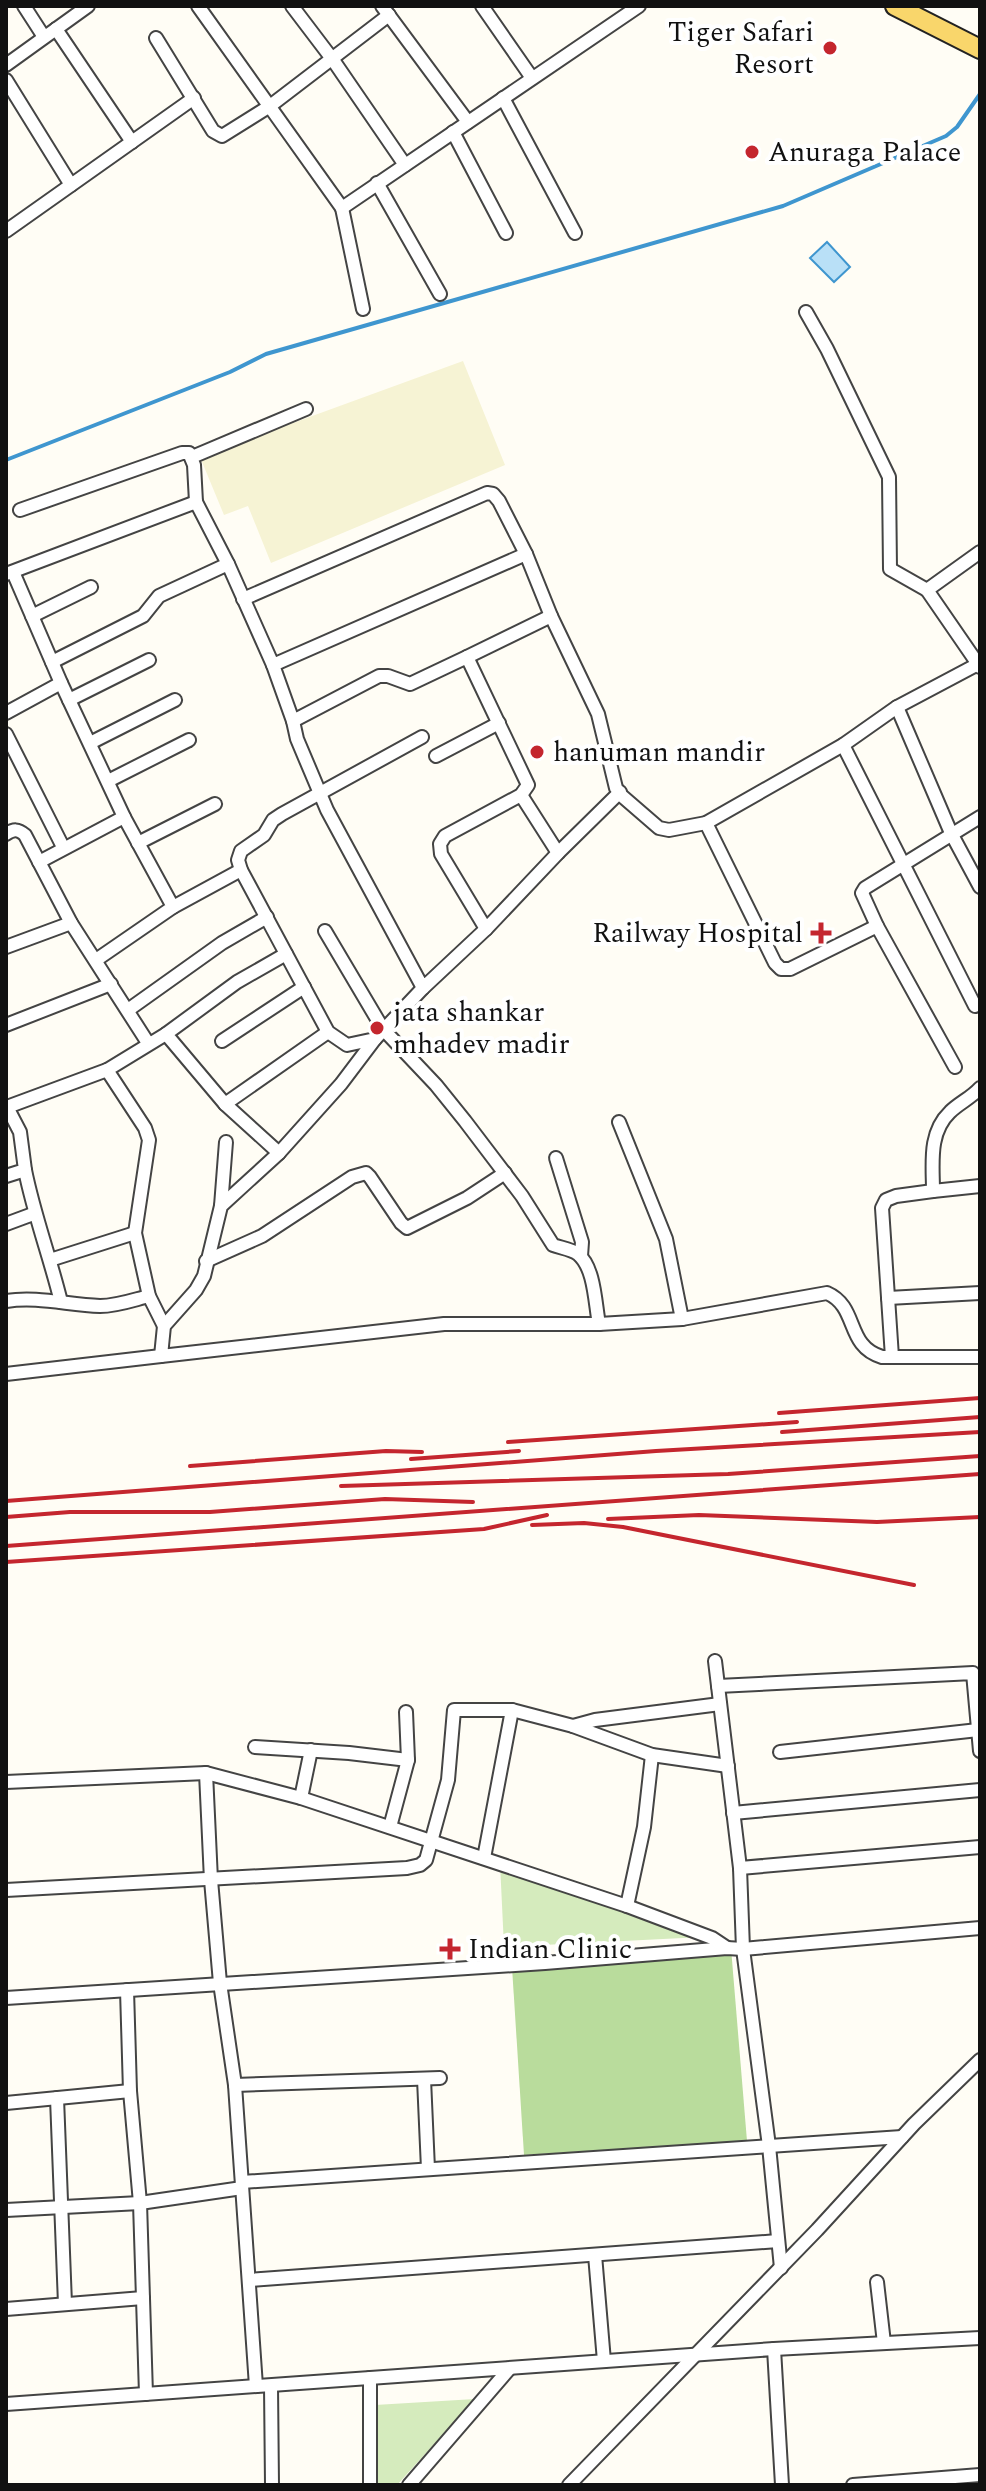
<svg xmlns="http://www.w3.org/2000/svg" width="986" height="2491" font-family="Spectral,serif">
	<rect width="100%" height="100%" fill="#fffdf5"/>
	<polygon fill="#f6f3d4" points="463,361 505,465 271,563 248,506 224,515 200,457"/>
	<g fill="#d5ebbd">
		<polygon points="500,1863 723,1936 504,1947"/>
		<polygon points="475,2399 397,2485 373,2485 375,2405"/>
	</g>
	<polygon fill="#b9dc9c" points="731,1948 747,2141 524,2155 512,1967"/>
	<polygon fill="#b9e0f7" stroke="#3f96cf" stroke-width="2" points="827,242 850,267 834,282 810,258"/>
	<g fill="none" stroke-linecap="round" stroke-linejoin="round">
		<polyline stroke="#3f96cf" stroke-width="4" points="6,460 230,372 266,354 783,206 946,136 957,127 980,94"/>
		<defs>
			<g id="street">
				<polyline points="24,6 44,37"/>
				<polyline points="198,6 342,208 639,6"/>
				<polyline points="292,6 333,60 405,165"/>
				<polyline points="382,6 468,122"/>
				<polyline points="482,6 532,78"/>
				<polyline points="56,29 132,142"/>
				<polyline points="156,38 213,131 222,136 270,106 389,15"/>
				<polyline points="6,65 88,6"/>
				<polyline points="6,80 71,185"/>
				<polyline points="503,98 575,233"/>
				<polyline points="453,132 506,233"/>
				<polyline points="377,183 440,294"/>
				<polyline points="342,208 363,309"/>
				<polyline points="6,231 194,98"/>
				<polyline points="806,312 827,349 889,477 890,569 927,590"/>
				<polyline points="192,457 306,409"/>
				<polyline points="20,510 182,453 189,453 194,465 196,502"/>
				<polyline points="980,552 927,590 980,667"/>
				<polyline points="13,572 61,683 124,817 39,862"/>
				<polyline points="6,574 196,502 228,564 273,665 526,554 551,616 598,714 616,788 622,796 659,828 669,830 706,823 843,745 897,707 980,663"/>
				<polyline points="243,599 487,493 493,494 499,501 526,554"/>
				<polyline points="32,616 91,587"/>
				<polyline points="467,657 551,616"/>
				<polyline points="52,662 143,616 159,596 228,564"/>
				<polyline points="273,665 293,721 379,676 388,676 410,684 467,657 528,785 521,795 445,836 440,844 441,854 486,929 558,853 620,792"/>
				<polyline points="69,700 149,660"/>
				<polyline points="897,707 951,833 980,887"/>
				<polyline points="6,713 61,683"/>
				<polyline points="293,721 297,739 327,810 423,988 486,929"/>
				<polyline points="6,734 63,847"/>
				<polyline points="422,737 282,814 273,820 264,835 241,851 238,860 241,870 328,1032 347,1045 375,1039 423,988"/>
				<polyline points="90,743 175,700"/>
				<polyline points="843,745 975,1006"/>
				<polyline points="436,756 499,723"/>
				<polyline points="108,781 189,740"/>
				<polyline points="521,795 558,853"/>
				<polyline points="706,823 775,963 781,969 790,969 877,926 955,1067"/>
				<path d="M6,834C14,829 18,829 25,835L71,923L148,1043"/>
				<polyline points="138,843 215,804"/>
				<polyline points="173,907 241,870"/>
				<polyline points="877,926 862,893 865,888 980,817"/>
				<path d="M325,931L383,1029L436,1085L465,1121L522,1196L553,1245C561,1248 571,1249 578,1254C595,1268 595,1304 599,1324"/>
				<polyline points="6,947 71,923"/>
				<polyline points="96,960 173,907 124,817"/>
				<polyline points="128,1010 222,943 267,917"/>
				<polyline points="6,1025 111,984"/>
				<path d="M375,1039L341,1084L279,1153L221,1206L204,1276L196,1290L164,1326L161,1356L444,1324H599L682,1319L827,1293C859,1307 845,1346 882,1357H980"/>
				<polyline points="222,1041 304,987"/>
				<polyline points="225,1104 328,1032"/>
				<polyline points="619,1122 666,1239 682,1319"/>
				<polyline points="279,1153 225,1104 166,1034 237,982 286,954"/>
				<polyline points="556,1158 582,1242 581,1256"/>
				<path d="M25,1170C34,1215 50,1257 61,1302"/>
				<polyline points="6,1176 25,1170 20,1132 7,1107 107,1070"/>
				<polyline points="933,1191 980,1186"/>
				<polyline points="221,1206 226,1142"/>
				<polyline points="6,1224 33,1214"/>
				<polyline points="50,1260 135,1233"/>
				<polyline points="206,1261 262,1236 352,1177 366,1173 370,1177 401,1223 407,1228 467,1198 505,1173"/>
				<polyline points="888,1298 980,1293"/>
				<path d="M6,1301C38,1296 68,1305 100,1306C117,1306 133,1300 149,1296"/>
				<polyline points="164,1326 149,1296 135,1233 149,1140 145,1128 107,1070 166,1034"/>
				<path d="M892,1357L882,1208L886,1200L896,1196L933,1191C933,1164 928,1133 950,1112C959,1103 971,1098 980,1088"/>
				<polyline points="6,1374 161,1356"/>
				<polyline points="715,1661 740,1868 743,1949 769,2146 781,2268"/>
				<polyline points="718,1686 973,1673 980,1751"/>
				<polyline points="573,1726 652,1755 728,1766"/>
				<polyline points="255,1747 349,1753 408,1760"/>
				<polyline points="780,1752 978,1730"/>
				<polyline points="206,1773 211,1880 220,1983 235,2085 256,2386"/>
				<polyline points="6,1782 206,1773 301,1798 627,1906 712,1938 727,1948"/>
				<polyline points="301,1798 311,1750"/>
				<polyline points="733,1813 980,1790"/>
				<polyline points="390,1827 408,1760 406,1712"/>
				<polyline points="484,1858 512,1710"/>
				<polyline points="740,1868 980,1847"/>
				<polyline points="6,1890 407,1868 420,1865 426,1860 448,1780 454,1710 512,1710 573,1726 595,1720 720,1704"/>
				<polyline points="627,1906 644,1827 652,1755"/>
				<polyline points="127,1990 130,2091 140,2203 146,2394"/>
				<polyline points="6,1998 545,1963 727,1948 743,1949 980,1928"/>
				<polyline points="424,2079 428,2169"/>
				<polyline points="235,2085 440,2078"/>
				<polyline points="57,2098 65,2304"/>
				<polyline points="6,2103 130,2091"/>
				<polyline points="242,2182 902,2137"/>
				<polyline points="6,2210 140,2203 242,2188"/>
				<polyline points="595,2255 604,2361"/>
				<polyline points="249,2280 778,2241"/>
				<polyline points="877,2282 884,2343"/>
				<polyline points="6,2309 143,2298"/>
				<polyline points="774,2349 782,2485"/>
				<polyline points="271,2386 272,2485"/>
				<polyline points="6,2404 774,2349 980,2338"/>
				<polyline points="370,2485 370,2378"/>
				<polyline points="409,2485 510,2368"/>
				<polyline points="569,2485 817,2230 914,2124 980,2060"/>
				<polyline points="853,2485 980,2475"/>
			</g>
			<polyline id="primary" points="895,6 980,49"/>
		</defs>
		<use href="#street" stroke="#444" stroke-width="16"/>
		<use href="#primary" stroke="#222" stroke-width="22"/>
		<use href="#street" stroke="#fff" stroke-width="12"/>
		<use href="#primary" stroke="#f9d66b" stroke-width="18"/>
		<g stroke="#c4262e" stroke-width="4">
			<polyline points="779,1413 980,1398"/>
			<polyline points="782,1432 980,1417"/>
			<polyline points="508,1442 797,1422"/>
			<polyline points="411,1459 519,1451"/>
			<polyline points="190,1466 386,1451 422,1452"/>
			<polyline points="341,1486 728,1474 980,1456"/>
			<polyline points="6,1501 656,1451 980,1432"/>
			<polyline points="6,1517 70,1512 210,1512 385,1499 473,1502"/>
			<polyline points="608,1519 699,1515 877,1522 980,1517"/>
			<polyline points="532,1525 584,1523 623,1527 914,1585"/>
			<polyline points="6,1546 980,1474"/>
			<polyline points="6,1562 484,1529 547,1515"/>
		</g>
	</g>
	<g fill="#c4262e" stroke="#fff" stroke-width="3">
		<circle cx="830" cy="48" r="8"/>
		<circle cx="752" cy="152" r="8"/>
		<circle cx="537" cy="752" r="8"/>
		<path d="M817 921h8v8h8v8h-8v8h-8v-8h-8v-8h8z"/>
		<circle cx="377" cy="1028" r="8"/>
		<path d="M446 1937h8v8h8v8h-8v8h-8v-8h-8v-8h8z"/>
	</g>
	<g text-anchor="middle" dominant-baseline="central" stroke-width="8" stroke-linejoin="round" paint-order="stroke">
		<g font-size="28" fill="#111" stroke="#fff" text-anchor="start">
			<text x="814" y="32" text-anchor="end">Tiger Safari<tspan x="814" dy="32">Resort</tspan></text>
			<text x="768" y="152">Anuraga Palace</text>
			<text x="553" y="752">hanuman mandir</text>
			<text x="803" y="933" text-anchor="end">Railway Hospital</text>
			<text x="393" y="1012">jata shankar<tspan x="393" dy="32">mhadev madir</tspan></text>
			<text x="468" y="1949">Indian Clinic</text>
		</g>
	</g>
	<rect width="986" height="2491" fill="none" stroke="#111111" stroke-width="16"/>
</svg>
